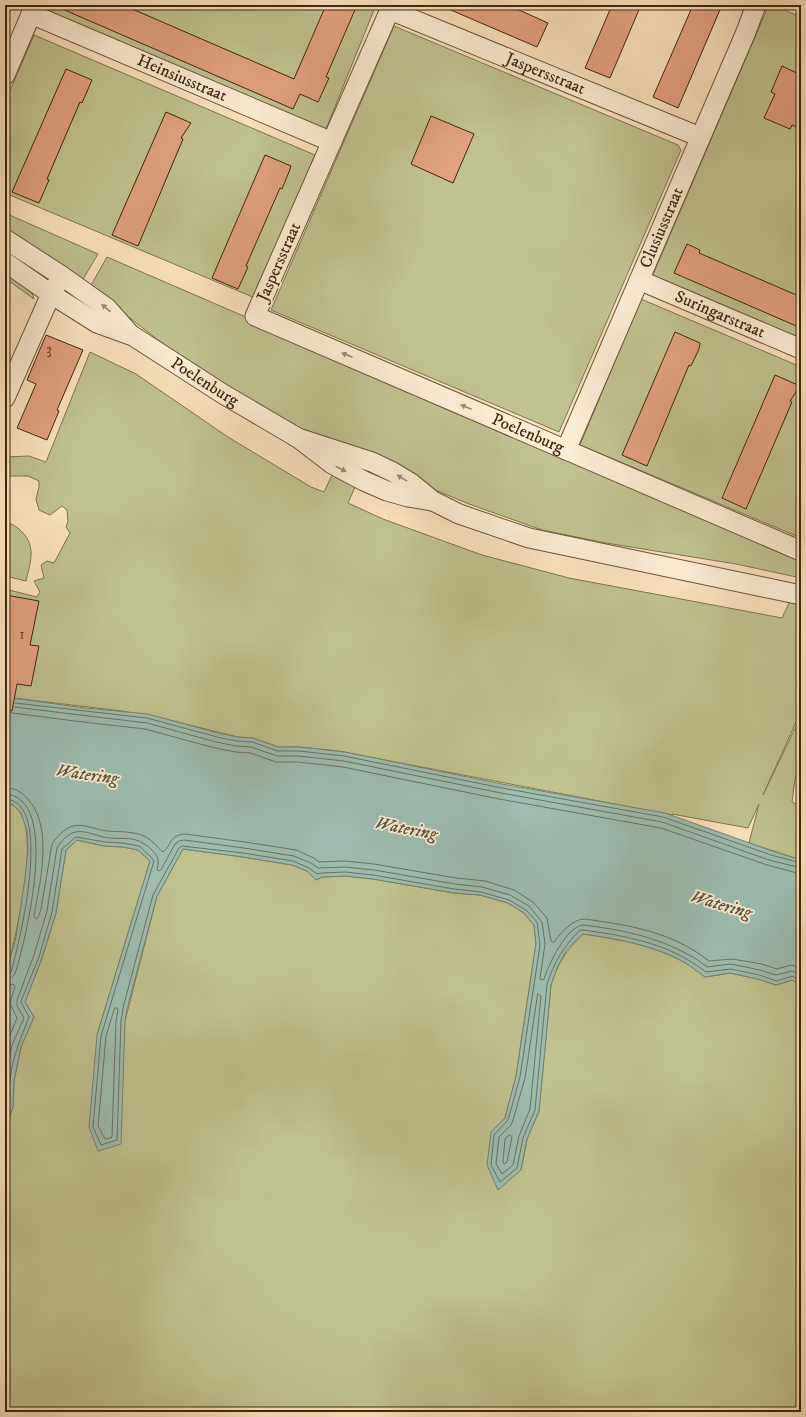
<svg xmlns="http://www.w3.org/2000/svg" width="806" height="1417" font-family="'IM FELL DW Pica',serif">
	<rect width="100%" height="100%" fill="#fae3be"/>
	<filter id="stains"><feTurbulence type="fractalNoise" baseFrequency=".005" numOctaves="4"/><feColorMatrix values="0 0 0 0 .2 0 0 0 0 .09 0 0 0 0 .02 0 0 0 .5 -.17"/></filter>
	<radialGradient id="worn" r=".72"><stop offset=".6" stop-color="#630" stop-opacity="0"/><stop offset="1" stop-color="#630" stop-opacity=".3"/></radialGradient>
	<g fill="#c0c390" stroke="#7f754e">
		<polygon points="47,5 376,5 324,134 43,15"/>
		<polygon points="772,5 801,17 801,341 652,277 767,9"/>
		<polygon points="394,26 678,145 681,150 559,432 271,310"/>
		<polygon points="34,35 315,155 255,298 5,193 5,102"/>
		<polygon points="5,213 98,254 82,281 5,231"/>
		<polygon points="107,257 801,557 801,578 736,564 606,543 542,530 469,504 430,488 304,431 203,372 162,343 90,287"/>
		<polygon points="5,270 30,287 34,299 5,278"/>
		<polygon points="641,299 801,367 801,538 580,445"/>
		<polygon points="90,352 136,374 228,437 311,487 324,492 333,473 356,485 348,503 383,519 482,555 569,578 782,618 789,603 796,598 801,600 801,711 763,795 801,716 801,763 795,779 792,802 801,807 801,860 749,843 759,804 748,828 672,814 672,815 338,751 299,747 278,747 253,738 238,737 169,720 122,711 5,697 5,589 37,597 40,592 34,581 44,578 41,565 47,561 54,563 70,533 66,527 68,521 67,510 62,506 50,515 39,510 36,499 39,487 39,481 28,476 5,476 5,457 29,456 46,462"/>
		<path d="M5,523C11,523 14,525 19,529C37,545 31,560 26,581L5,576Z"/>
		<path d="M5,803L11,804C14,806 18,809 20,812C40,841 14,944 5,977Z"/>
		<path d="M77,840L104,846L123,847L138,850L150,861L97,1035L125,1021L157,896L183,849L243,857L292,865L307,871L316,880L322,877L345,876L373,879L454,893L480,895L508,903L524,913L534,925L536,944L516,1076L505,1118L491,1132L521,1170L527,1139L539,1111L551,985C559,961 565,952 583,934C618,939 653,945 684,962C691,966 698,972 705,977L730,973L758,979L776,985L792,980L801,985V1412H5V1129L13,1107L14,1081L21,1047L34,1017L25,1002L42,958L56,913L66,850Z"/>
	</g>
	<path fill="#9ebeb3" stroke="#788271" d="M5,697L85,708L148,714L218,733L238,737L253,738L278,747H299L345,752L502,784L665,813L772,851L801,860V985L792,980L776,985L758,979L730,973L705,977C698,972 691,966 684,962C653,945 618,939 583,934L567,949L557,968L551,985L539,1111L527,1139L521,1170L498,1190L487,1165L491,1132L505,1118L516,1076L536,944L534,925L524,913L508,903L480,895L454,893L373,879L345,876L322,877L316,880L307,871L292,865L243,857L183,849L157,896L127,1009L125,1021L121,1144L98,1151L89,1127L97,1035L150,861L138,850L123,847L104,846L77,840L66,850L56,913L42,958L25,1002L34,1017L21,1047L14,1081L13,1107L5,1129V977L16,937L25,878L28,850L27,831L21,813L12,804L5,803Z"/>
	<g fill="none" stroke-linecap="round" stroke-linejoin="round">
		<g stroke="#6e7260" stroke-width="1">
			<polyline points="15,703 147,718 217,737 237,741 252,742 278,751 299,751 344,756 502,788 663,817 771,855 801,863"/>
			<polyline points="14,707 147,723 216,742 236,746 251,747 277,756 298,756 344,761 501,793 662,822 769,860 801,868"/>
			<polyline points="5,712 83,722 145,729 215,748 236,752 250,753 276,762 298,762 343,767 499,799 661,828 767,865 801,874"/>
			<path d="M5,788C15,788 20,791 27,798C54,826 40,882 34,916L36,919L38,918L41,909L52,844C56,837 65,828 73,826C83,823 96,830 107,831C119,832 132,831 144,836C151,839 157,847 163,852C172,845 169,835 185,834L245,842L296,850L314,858L319,862L345,861L374,864L456,878L485,881L514,890L533,902L547,918L551,941L552,942H554C561,933 572,919 585,919C621,924 661,930 693,950C699,953 703,957 709,961L732,959L762,964L777,969L791,965L801,968"/>
			<path d="M5,794C62,796 25,942 15,974L11,978L5,980"/>
			<path d="M5,799C55,800 19,944 11,972L8,974L5,975"/>
			<polyline points="5,986 13,984 15,986 10,1003 17,1018 7,1042 5,1050"/>
			<polygon points="538,994 541,996 530,1109 519,1136 513,1165 502,1174 496,1164 499,1137 511,1125 513,1120 525,1078"/>
			<polygon points="115,1008 117,1008 118,1010 116,1021 112,1136 111,1138 105,1139 98,1126 106,1036"/>
			<path d="M5,1078L12,1045L24,1018L17,1006V1000L34,955L47,911L57,848C60,842 69,833 75,832C84,830 95,835 103,837C124,841 134,833 152,850C159,857 159,861 157,870L159,871L161,870L175,844L179,841L184,840L244,848L294,856L311,863L318,868L345,867L374,870L455,884L482,887L510,895L529,906L542,922L545,944L540,978L541,980L544,979C549,964 566,927 583,925C619,929 657,937 689,955C696,958 701,963 707,967L731,964L760,970L776,975L792,971L801,975"/>
			<path d="M5,1117C11,1102 8,1095 10,1080C12,1058 21,1038 29,1017L22,1004L21,1001L39,957L52,912L62,849L76,837L105,842L123,843L139,846L152,858L154,861L101,1036L93,1127L101,1145L117,1140L121,1021L123,1008L153,895L179,848L182,846L243,853L293,861L309,868L317,874L322,873L345,872L373,875L454,889L481,892L509,900L526,910L537,922L540,945L520,1077L508,1120L494,1135L491,1165L500,1182L517,1168L523,1138L535,1110L547,984C555,961 563,947 580,930H583C619,935 657,941 688,960C694,963 700,968 706,972L731,969L759,975L777,981L792,976L801,981"/>
			<polygon points="510,1135 512,1137 507,1162 504,1164 503,1162 505,1139"/>
		</g>
	</g>
	<g fill="#e2a280" stroke="#3e270d">
		<polygon points="53,5 123,5 294,79 326,5 357,5 326,77 329,78 318,102 300,94 293,109"/>
		<polygon points="439,5 508,5 548,23 537,47"/>
		<polygon points="612,5 641,5 610,78 585,68"/>
		<polygon points="693,5 722,5 678,108 653,97"/>
		<polygon points="782,66 801,75 801,129 792,125 790,129 764,118 775,94 771,92"/>
		<polygon points="66,69 92,80 82,103 80,102 47,179 49,180 39,203 12,192"/>
		<polygon points="166,112 191,123 181,138 183,139 138,246 112,235"/>
		<polygon points="431,116 474,134 453,183 411,164"/>
		<polygon points="265,155 291,166 289,172 282,189 280,188 246,266 248,267 238,289 212,278"/>
		<polygon points="687,244 700,250 699,253 801,297 801,328 674,273"/>
		<polygon points="675,332 700,343 699,349 691,366 689,365 647,466 622,455"/>
		<polygon points="46,335 83,350 57,410 59,411 47,440 17,428 36,384 27,380"/>
		<polygon points="775,375 800,386 790,401 792,402 746,509 722,498"/>
		<polygon points="6,595 39,601 30,645 39,646 31,686 17,684 12,711 5,710 5,602"/>
	</g>
	<g fill="none" stroke-linecap="round" stroke-linejoin="round">
		<defs>
			<g id="minor">
				<path id="s1" d="M392,5L255,316L801,551"/>
				<path id="s2" d="M390,10L700,137"/>
				<path id="s3" d="M31,14L332,142"/>
				<polyline points="5,75 35,5"/>
				<polyline points="5,239 62,276 107,308 130,334"/>
				<path id="s4" d="M5,262L51,294L97,323L133,336L223,394L298,438L332,464L364,481L387,491L408,497L432,501"/>
				<path id="s5" d="M639,280L801,349"/>
				<polyline points="5,398 51,294 57,284"/>
				<polyline points="298,438 372,462 393,472 411,483 433,501 459,514 529,538 801,595"/>
				<path id="s6" d="M566,450L746,32L756,5"/>
			</g>
		</defs>
		<use href="#minor" stroke="#6d5639" stroke-width="21"/>
		<use href="#minor" stroke="#fcedd5" stroke-width="19"/>
	</g>
	<defs><path id="oneway-solid" d="M-6-.8H1V-3.2L6.5 0L1 3.2V.8H-6Z"/></defs>
	<g fill="#9d8a71">
		<use href="#oneway-solid" transform="translate(106 308) rotate(-139)"/>
		<use href="#oneway-solid" transform="translate(347 355) rotate(-157)"/>
		<use href="#oneway-solid" transform="translate(466 407) rotate(-157)"/>
		<use href="#oneway-solid" transform="translate(341 469) rotate(27)"/>
		<use href="#oneway-solid" transform="translate(402 478) rotate(-148)"/>
	</g>
	<g text-anchor="middle" dominant-baseline="central" stroke-width="3.5" stroke-linejoin="round" paint-order="stroke">
		<g font-size="15" fill="#67462a">
			<text x="49" y="349">3</text>
			<text x="22" y="634">1</text>
		</g>
		<g font-size="17" fill="#3e270d" stroke="#fcedd5">
			<text stroke="none"><textPath href="#s2" startOffset="168">Jaspersstraat</textPath></text>
			<text stroke="none"><textPath href="#s3" startOffset="164">Heinsiusstraat</textPath></text>
			<text stroke="none"><textPath href="#s6" startOffset="242">Clusiusstraat</textPath></text>
			<text transform="translate(279 262) rotate(-66)">Jaspersstraat</text>
			<text stroke="none"><textPath href="#s5" startOffset="88">Suringarstraat</textPath></text>
			<text stroke="none"><textPath href="#s4" startOffset="234">Poelenburg</textPath></text>
			<text stroke="none"><textPath href="#s1" startOffset="637">Poelenburg</textPath></text>
		</g>
		<g font-size="18" font-style="italic" fill="#5b543f" stroke="#fcedd5">
			<text transform="translate(87 775) rotate(8)">Watering</text>
			<text transform="translate(406 829) rotate(11)">Watering</text>
			<text transform="translate(721 905) rotate(16)">Watering</text>
		</g>
	</g>
	<rect width="806" height="1417" fill="none" stroke="#fae3be" stroke-width="20"/>
	<rect x="6" y="6" width="794" height="1405" fill="none" stroke="#3e270d" stroke-width="2"/>
	<rect x="10" y="10" width="786" height="1397" fill="none" stroke="#3e270d"/>
	<rect width="100%" height="100%" filter="url(#stains)"/>
	<rect width="100%" height="100%" fill="url(#worn)"/>
</svg>
